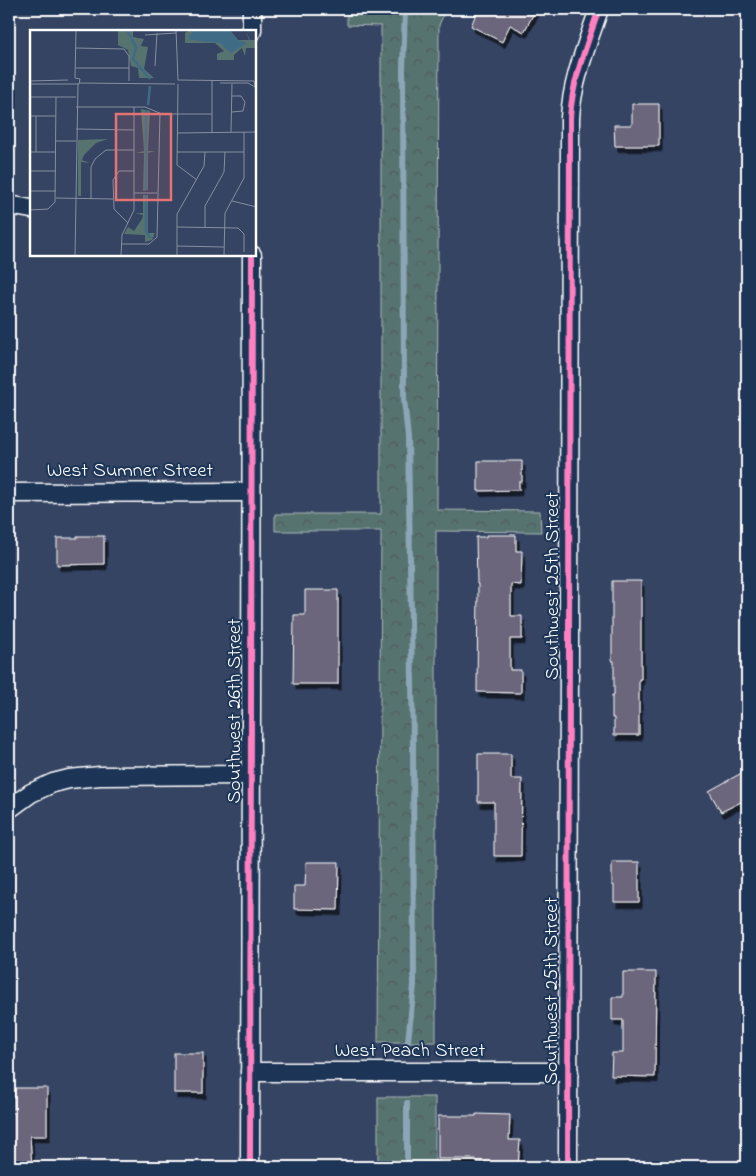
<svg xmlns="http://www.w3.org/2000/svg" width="756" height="1176" font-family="'Indie Flower',sans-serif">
	<defs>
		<pattern id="forest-crowns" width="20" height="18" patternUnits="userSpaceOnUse" patternTransform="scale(1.25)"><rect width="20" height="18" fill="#577370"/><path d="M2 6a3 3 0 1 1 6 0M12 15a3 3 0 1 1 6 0" fill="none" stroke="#505c5a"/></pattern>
		<filter id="shadow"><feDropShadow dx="3" dy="5.5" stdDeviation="0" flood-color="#0009"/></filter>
	</defs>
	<rect width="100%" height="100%" fill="#354462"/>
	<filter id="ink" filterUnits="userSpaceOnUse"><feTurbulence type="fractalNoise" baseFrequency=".02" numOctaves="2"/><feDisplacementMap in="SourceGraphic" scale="10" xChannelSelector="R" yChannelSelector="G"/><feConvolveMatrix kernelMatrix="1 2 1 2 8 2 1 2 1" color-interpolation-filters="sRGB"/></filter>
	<g filter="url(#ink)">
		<g fill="url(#forest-crowns)" stroke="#abb9b8">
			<polygon points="347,9 446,9 439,25 437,510 540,511 541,532 436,531 436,1042 378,1042 381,531 275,531 275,514 381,514 381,26 347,25"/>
			<rect x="378" y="1097" width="57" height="70"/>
		</g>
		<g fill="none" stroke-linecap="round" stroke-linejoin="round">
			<g stroke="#8ca6b7" stroke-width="6">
				<polyline points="405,9 403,69 404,399 408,438 413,743 414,985 408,1041"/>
				<polyline points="407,1167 407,1103"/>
			</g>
		</g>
		<g fill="#6c667b" stroke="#fff" filter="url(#shadow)">
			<polygon points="478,9 536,9 524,32 510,25 502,42 471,26"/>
			<polygon points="632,104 659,104 659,146 615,146 614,125 632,125"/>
			<polygon points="478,461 522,461 522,482 519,482 519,490 478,491"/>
			<polygon points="486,535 516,535 516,551 522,551 521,585 511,584 511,616 522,616 522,639 510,639 510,670 521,670 521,693 477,692 478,584 477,584 476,537 486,537"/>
			<polygon points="77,536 104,536 104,564 57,565 57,538 77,538"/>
			<polygon points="612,581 641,581 641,679 639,679 639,735 614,735 614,718 612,718 612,695 614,695 614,661 612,661"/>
			<polygon points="305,590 338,590 338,684 293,684 294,615 305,615"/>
			<polygon points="478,754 511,754 511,779 522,779 521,856 494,856 494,802 478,802"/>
			<polygon points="747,770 747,799 721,812 709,791"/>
			<polygon points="306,862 339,862 338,910 294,909 294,886 305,886"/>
			<polygon points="612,862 639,862 639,902 614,902 614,885 612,885"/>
			<polygon points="623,972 656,972 655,1077 611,1076 612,1053 623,1053 623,1020 612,1020 612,997 623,997"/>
			<rect x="174" y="1053" width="29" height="40"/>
			<polygon points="14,1088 47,1088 47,1136 30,1136 32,1167 9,1167 9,1113 14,1113"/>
			<polygon points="476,1114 510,1115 509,1140 520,1140 518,1167 492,1167 492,1163 476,1162 476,1159 438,1159 438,1116 476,1116"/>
		</g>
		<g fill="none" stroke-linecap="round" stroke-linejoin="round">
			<defs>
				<g id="minor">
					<polyline points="252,9 252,31"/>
					<polyline points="9,205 31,209"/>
					<polyline points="9,493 251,492"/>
					<polyline points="9,809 31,793 53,783 69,779 100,776 251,775"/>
					<polyline points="250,1072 569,1072"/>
					<polyline points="250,1167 252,255"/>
					<path d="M568,1167L570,118C572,80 587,45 599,9"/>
				</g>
			</defs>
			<use href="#minor" stroke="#fff" stroke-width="21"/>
			<use href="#minor" stroke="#1d3557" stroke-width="18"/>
			<defs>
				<g id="cycleway">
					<polyline points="250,1167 252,255"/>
					<path d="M568,1167L570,118C572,80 587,45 599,9"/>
				</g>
			</defs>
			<use href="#cycleway" stroke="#1d3557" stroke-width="9"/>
			<use href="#cycleway" stroke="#ff80c0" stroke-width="6"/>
		</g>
	</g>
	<g text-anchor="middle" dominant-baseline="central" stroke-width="4" stroke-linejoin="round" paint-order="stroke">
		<g font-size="20" fill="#fff" stroke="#1d3557">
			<text x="130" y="471">West Sumner Street</text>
			<text transform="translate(553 586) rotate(-90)">Southwest 25th Street</text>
			<text transform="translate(235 711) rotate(-90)">Southwest 26th Street</text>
			<text transform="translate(552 991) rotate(-90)">Southwest 25th Street</text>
			<text x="410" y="1051">West Peach Street</text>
		</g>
	</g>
	<g transform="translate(30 30)">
		<rect width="226" height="226" fill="#354462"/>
		<path d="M88,0H103V7L114,9L111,16L118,17L114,39L124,48H109L108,38L101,36L98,20L88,15ZM160,0H200L208,10H219L216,2L220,10H225V18H216L215,26L212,18L204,25V30H187V24L194,21L185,13H155V3ZM111,79L120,81L118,121H125L118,123V160L113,161L114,123H106L114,121ZM78,109L66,113L54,125L52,130L60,133L51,132V166H48V110ZM113,165H118V203H125L122,210L115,212V205L94,204L98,197L104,201L112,189L113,185L105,183H113Z" fill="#577370"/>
		<path d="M165,0H200L207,10L217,13L201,23L190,13L160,10L159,6Z" fill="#406b87"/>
		<path fill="none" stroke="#406b87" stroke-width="2.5" d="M97,0L106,17L103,29L120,49M118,75L120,56M116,160V80M116,165V201L120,208"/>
		<path fill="none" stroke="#868fa1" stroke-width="1" d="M146,0L148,50M115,5L146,3M46,18L94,19L99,26V51M125,36L127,3M46,38H99M45,48L46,0M148,50L224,51L225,57M0,51L38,50M182,51V103M49,53L145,54M190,53H218L225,57M0,54H49L50,49L45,48M148,54L147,135L167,150M202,66H211L215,72L213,81L202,82M0,67H46M46,77H115L132,84H182M0,86H26M6,86V122M46,99L104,100M201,102L202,54M147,103L227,102M26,111H46M0,122H26M147,122H214M0,141H26M0,161H26M104,163H127M26,168L83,169M61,169V137L65,129L76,120H104M202,171L227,177M0,180L18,179L25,172L26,67M98,193L84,179L83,150L89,141H104M147,197L208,198L214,204V222M175,197V176L194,142L195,122M91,214H119L127,207L130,83M147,216L194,217M45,226L48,54M91,226L92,205L104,180V77M147,226V184L174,136L175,122M194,226L195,183L214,148V102"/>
		<path fill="#e47373" fill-opacity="0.15" stroke="#e47373" stroke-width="2.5" d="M86,84H141V170H86Z"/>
		<rect width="226" height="226" fill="none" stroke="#fff" stroke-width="2.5"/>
	</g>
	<rect width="756" height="1176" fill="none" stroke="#1d3557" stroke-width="30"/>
	<rect x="15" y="15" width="726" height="1146" fill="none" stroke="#fff" stroke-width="2" filter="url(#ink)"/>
</svg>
